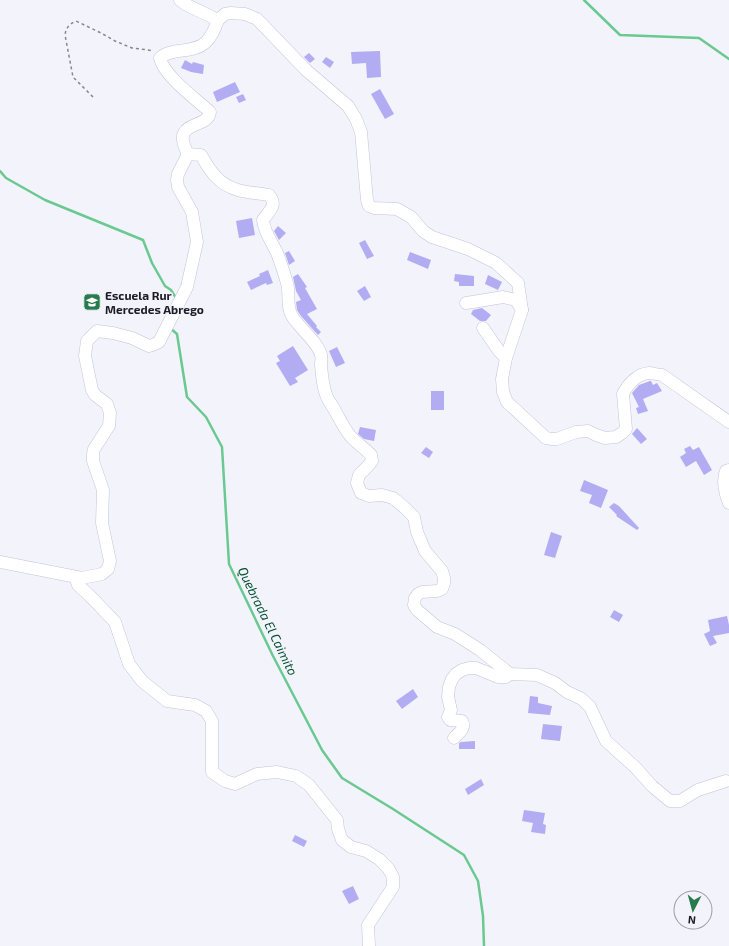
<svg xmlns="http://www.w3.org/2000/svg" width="729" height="946" font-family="'Exo 2',sans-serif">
	<rect width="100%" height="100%" fill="#f3f3fc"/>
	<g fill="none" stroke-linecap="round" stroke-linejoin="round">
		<g stroke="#6ac990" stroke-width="2.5">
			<polyline points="584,0 620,35 699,38 729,59"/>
			<polyline points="0,171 6,178 45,200 143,240 152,263 165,286 171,290 176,298 175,300"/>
			<polyline points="170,328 177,334 187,397 206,417 222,447 229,564 273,656 322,750 342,778 393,809 464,855 478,881 483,916 484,946"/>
		</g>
	</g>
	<g fill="#b2acf2">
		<polygon points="380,51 381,77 367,78 366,63 352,64 351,52"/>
		<polygon points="309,53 315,59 310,63 304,57"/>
		<polygon points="326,57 334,62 330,68 322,62"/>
		<polygon points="185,60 192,64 193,62 204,65 203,74 191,72 181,68"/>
		<polygon points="235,82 240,92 217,102 213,92"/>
		<polygon points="380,89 394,114 385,119 371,94"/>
		<polygon points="243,94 246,100 239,103 236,97"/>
		<polygon points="252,218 255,235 239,238 236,221"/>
		<polygon points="278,226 286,233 279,240 274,231"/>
		<polygon points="365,240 374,256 367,259 359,243"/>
		<polygon points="289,251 295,261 289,265 285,253"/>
		<polygon points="410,252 431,260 428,269 407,260"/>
		<polygon points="268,270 273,283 267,285 266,283 251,290 247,282 260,276 259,274"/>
		<polygon points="298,274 307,287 305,288 317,309 307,314 317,326 316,327 321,332 318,335 301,316 297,310 296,302 301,300 296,291 293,277"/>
		<polygon points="455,274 474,276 474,286 459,286 459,282 454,281"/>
		<polygon points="488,275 502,282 498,290 485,284"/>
		<polygon points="365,286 371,297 364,301 357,291"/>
		<polygon points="482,308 491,315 486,321 480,321 471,314 473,310"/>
		<polygon points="293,346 308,370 295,378 298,382 290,386 276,363 280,361 277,356"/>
		<polygon points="337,347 345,363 336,367 329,351"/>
		<polygon points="650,381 651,381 653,385 657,383 662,391 643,399 648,411 638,414 636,408 639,407 632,393 639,385"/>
		<rect x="431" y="391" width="13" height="19"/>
		<polygon points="360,427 376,430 374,441 364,439 358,434"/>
		<polygon points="637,428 647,439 641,444 632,434"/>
		<polygon points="690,446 693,450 699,447 712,470 704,475 696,461 686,467 680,457 686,453 684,449"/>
		<polygon points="426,447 433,452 429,458 421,453"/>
		<polygon points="584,480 608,490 601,508 589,503 592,495 580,491"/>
		<polygon points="614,503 619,506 639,528 637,530 616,516 617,515 609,507"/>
		<polygon points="551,532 562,536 555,558 544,555"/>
		<polygon points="614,610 623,615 619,622 610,617"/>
		<polygon points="727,616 729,625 729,633 713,636 717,643 710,646 704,634 710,631 708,620"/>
		<polygon points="413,689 418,697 402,709 396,701"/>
		<polygon points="530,696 538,697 538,703 552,706 550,715 528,713"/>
		<polygon points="543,724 562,726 560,741 541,739"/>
		<polygon points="475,741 475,749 459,749 459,743 461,742"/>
		<polygon points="481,779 484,785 468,795 465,789"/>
		<polygon points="524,810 545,813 543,824 546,825 545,834 531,832 533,823 522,821"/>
		<polygon points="295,835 307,841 304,847 292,841"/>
		<polygon points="353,886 359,899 349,904 342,891"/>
	</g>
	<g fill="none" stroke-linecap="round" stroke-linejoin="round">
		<defs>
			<g id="minor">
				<path d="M218,20L225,14L231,13L245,14L257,19L306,70L348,106L356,119L361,132L367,200L369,206L374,208L397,209L411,217L423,231L432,237L468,249L496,263L518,283L522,310L506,358L502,379L503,392L507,402L546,438L552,439H557L576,432L588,431L596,435L605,438L616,437L622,433L626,429L623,394C628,384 637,374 649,373C653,373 658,375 662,375L729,422"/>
				<path d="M188,154L201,155C210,171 219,185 238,190C248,193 259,193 269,195C278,205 269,211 263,220C264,232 272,242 277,253C281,263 284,273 287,283C290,293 286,306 292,316C299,328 318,342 321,355C322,358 321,362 321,365C322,376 323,391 329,401C336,411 341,423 348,433C354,442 364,447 371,455L372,461L368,466L359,475L357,483L361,493L369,496L382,495L393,498L404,507L414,517L417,532L425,551L442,571L444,578V583L442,589L437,591L422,592L418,594L415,598L414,605L417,610L437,627L455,634L480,650L510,674L537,675L555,683L567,692L582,699L590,707L606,741L635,767L652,786L670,801H680L698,790L726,781"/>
				<polyline points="466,303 479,301 503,297 516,300 522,310"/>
				<polyline points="483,328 499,351 506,358"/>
				<path d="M729,470L726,471C722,480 725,494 729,503"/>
				<path d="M0,562L82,578L102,574L108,569L110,561L102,523L103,490L93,461V454L94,449L109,426L110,413L107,404L95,395L92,390L85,356L87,341L97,331L113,333L132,338L149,346L153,345L159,342L187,287L197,242L192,212L178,187L177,180L178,174L188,154C169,119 208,130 210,112C197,100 163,75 160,58C172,47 192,54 205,43C212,37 215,28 218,20L185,4L180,0"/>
				<polyline points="82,578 77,582 78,585 90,596 115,622 129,664 142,681 167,701 195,705 206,711 212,721 212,772 225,781 235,784 257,774 277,772 296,776 309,785 337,820 338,829 342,840 351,847 366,851 379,859 388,868 393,877 393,887 368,925 369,946"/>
				<path d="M454,738C459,733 466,728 462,721L450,720L448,717L451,710L448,697L449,687L452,679L456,674L462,670L469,668H476L498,677H506L510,674"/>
			</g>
		</defs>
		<use href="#minor" stroke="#c3c2d9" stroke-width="13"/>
		<path stroke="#878790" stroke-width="1.5" stroke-dasharray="3 3" stroke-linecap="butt" d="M93,97L73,77L65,35C66,28 69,24 76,21L101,33L115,41L132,48L148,50L153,51"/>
		<use href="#minor" stroke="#fff" stroke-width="12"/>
	</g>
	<defs>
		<symbol id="school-square" viewBox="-11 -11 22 22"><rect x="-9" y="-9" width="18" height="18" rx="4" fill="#277b4d" stroke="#f3f3fc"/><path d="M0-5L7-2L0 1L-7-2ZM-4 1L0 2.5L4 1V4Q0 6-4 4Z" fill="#fff"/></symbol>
	</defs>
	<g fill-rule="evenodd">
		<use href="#school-square" x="82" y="292" width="20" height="20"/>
	</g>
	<g text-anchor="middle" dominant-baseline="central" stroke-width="3" stroke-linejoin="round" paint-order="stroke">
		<g font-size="12" font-weight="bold" fill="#1c1c24" stroke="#f3f3fc" text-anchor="start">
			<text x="105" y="295">Escuela Rur<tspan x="105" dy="14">Mercedes Abrego</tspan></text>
		</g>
		<g font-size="13" font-style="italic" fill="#06532f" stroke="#f3f3fc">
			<text transform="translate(268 621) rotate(64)">Quebrada El Caimito</text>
		</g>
	</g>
	<g transform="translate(693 910) rotate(186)"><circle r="19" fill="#f3f3fc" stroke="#9d9da6"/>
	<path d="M0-3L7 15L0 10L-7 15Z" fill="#277b4d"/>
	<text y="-6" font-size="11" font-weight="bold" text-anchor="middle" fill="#1c1c24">N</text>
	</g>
</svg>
